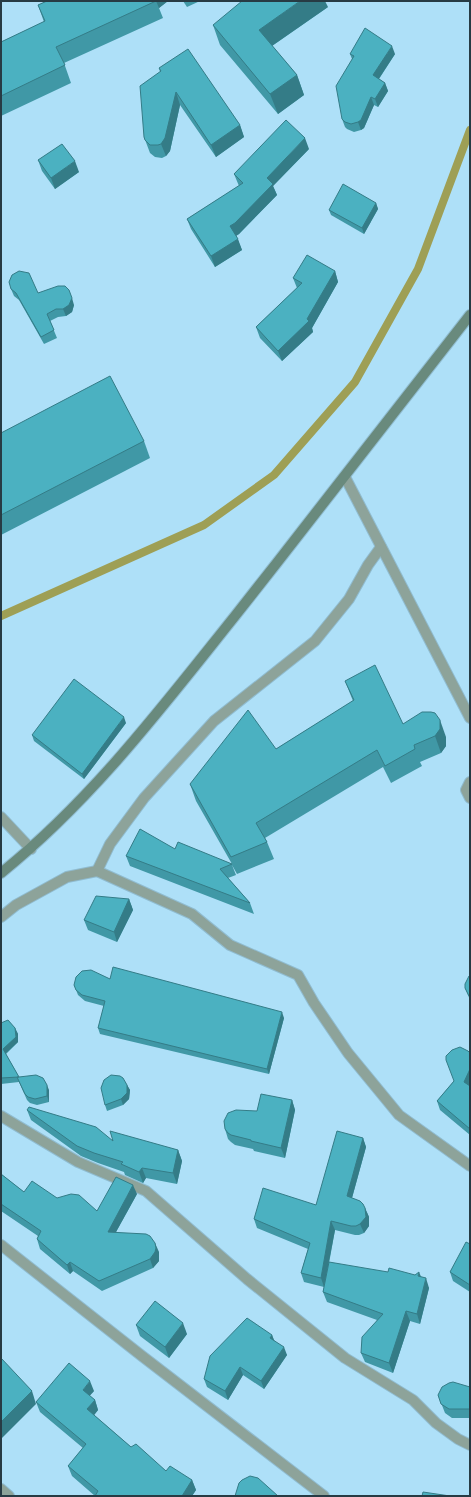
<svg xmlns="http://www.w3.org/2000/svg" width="471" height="1497" font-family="'PT Sans',sans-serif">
	<rect width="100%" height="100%" fill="#aee0f8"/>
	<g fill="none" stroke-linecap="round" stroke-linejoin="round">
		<polyline stroke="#9e9f55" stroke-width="8" points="1,616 204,525 274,475 355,382 418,269 470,130"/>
		<defs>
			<g id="street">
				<polyline points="345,477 470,718"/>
				<polyline points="470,782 466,790 470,798"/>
				<polyline points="1,817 31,849"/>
				<polyline points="97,871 110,844 144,798 214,721 315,641 349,599 368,565 381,547"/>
				<polyline points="1,917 16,905 67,877 97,871 192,914 230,945 298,975 314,1003 348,1053 399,1115 470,1166"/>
				<polyline points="1,1116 78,1162 146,1191 247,1279 345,1358 413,1400 436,1423 458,1439 470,1445"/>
				<polyline points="1,1245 142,1356 324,1496"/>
				<polyline points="1,1489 9,1496"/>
			</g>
			<path id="secondary" d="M1,873C92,800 163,706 235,616C314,516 392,415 470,315"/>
		</defs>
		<use href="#street" stroke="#90bcd0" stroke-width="12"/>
		<use href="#secondary" stroke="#90bcd0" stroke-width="12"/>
		<use href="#street" stroke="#8da39a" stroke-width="10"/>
		<use href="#secondary" stroke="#698a7d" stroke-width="10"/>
	</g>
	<g fill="#4098a6">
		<polygon points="47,1 168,1 159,8 163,18 64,63 71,83 1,116 1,42 44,22 38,5"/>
		<polygon points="183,1 200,1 187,7"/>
		<polygon points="328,7 272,46 297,75 304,95 278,114 220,45 213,25"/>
		<polygon points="350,54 395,54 379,79 385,83 388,91 378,107 374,105 364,128 361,130 354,132 347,129 345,127 342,119 352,59"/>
		<polygon points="159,68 240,125 244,137 216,157 180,105 170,151 166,156 162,158 155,157 150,153 144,137 160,72"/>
		<polygon points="309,149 273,186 277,195 239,234 236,236 242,250 215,267 191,229 187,219 239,186 234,174"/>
		<polygon points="38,160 79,172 55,189 42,171"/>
		<polygon points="376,203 378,209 364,234 331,215 329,210"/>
		<polygon points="335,271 338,282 312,328 313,332 282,361 260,338 256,327 297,288 293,278"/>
		<polygon points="11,289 38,293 74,305 72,312 66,316 58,317 50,321 57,338 44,344 19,300 14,296"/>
		<polygon points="1,433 144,441 150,458 1,535"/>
		<polygon points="345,681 403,724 446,737 446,746 441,753 420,762 422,766 391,783 383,767 265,838 267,842 274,859 237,874 232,865 236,875 228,878 250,903 254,914 130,866 126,856 175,849 232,864 196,801 190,784 276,749 353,701"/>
		<polygon points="126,723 84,779 34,741 32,735"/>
		<polygon points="129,899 133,910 117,942 88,930 84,920"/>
		<polygon points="470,975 470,1000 465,988"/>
		<polygon points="110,979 284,1018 269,1074 100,1034 98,1028 104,1006 85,1001 78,995 74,985"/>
		<polygon points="1,1023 15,1028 18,1034 18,1042 6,1054 19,1077 49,1090 49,1102 37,1105 30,1103 27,1100 19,1082 1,1084"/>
		<polygon points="470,1053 470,1085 469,1086 470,1086 470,1135 440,1110 437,1101 454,1081"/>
		<polygon points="127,1085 130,1090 129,1099 123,1105 107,1111 105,1105"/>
		<polygon points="292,1100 295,1110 285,1158 254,1151 253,1149 235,1145 231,1142 228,1139 225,1129 257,1111"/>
		<polygon points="27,1110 113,1141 178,1150 182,1161 177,1184 146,1178 143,1183 125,1175 124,1172 98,1163 81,1156 31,1120"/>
		<polygon points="363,1138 366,1147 352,1198 365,1208 369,1217 369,1226 364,1233 359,1235 355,1235 335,1230 326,1280 388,1272 421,1277 429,1288 420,1324 410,1321 393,1373 365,1362 361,1353 377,1320 327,1302 323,1292 324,1287 304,1282 301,1273 308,1249 257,1228 254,1219 316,1205"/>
		<polygon points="1,1174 24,1192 57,1198 97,1211 137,1194 116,1232 159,1252 159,1261 153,1268 102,1291 73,1271 70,1274 40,1249 37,1239 38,1236 1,1211"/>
		<polygon points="470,1244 470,1292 453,1281 450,1272"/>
		<polygon points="136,1325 187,1334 169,1358 140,1336"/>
		<polygon points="272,1335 274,1340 287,1355 264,1389 243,1375 228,1400 207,1387 204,1379"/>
		<polygon points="470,1387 470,1420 469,1418 452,1418 445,1413 438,1395"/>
		<polygon points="94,1391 89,1396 95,1400 98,1410 94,1415 131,1447 166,1471 192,1480 196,1490 192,1496 95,1496 72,1476 68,1466 83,1448 40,1412 36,1402"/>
	</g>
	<g fill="#347c87">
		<polygon points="156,1 168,1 159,8"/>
		<polygon points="300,1 325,1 328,7 266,50 259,30"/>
		<polygon points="392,46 395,54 376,83 373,75"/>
		<polygon points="297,75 304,95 278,114 270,94"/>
		<polygon points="385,83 388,91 378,107 375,99"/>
		<polygon points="176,92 180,105 170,151 166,156 161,144"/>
		<polygon points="371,97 374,105 364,128 361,130 358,122"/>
		<polygon points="240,125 244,137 216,157 211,145"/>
		<polygon points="305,138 309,149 273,186 277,195 239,234 234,237 230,226 267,178"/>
		<polygon points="75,161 79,172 55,189 51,178"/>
		<polygon points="376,203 378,209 364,234 362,228"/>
		<polygon points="238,239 242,250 215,267 211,256"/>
		<polygon points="335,271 338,282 312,328 313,332 282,361 278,351 307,319"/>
		<polygon points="72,298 74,305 72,312 66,316 63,309"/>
		<polygon points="124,717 126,723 84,779 82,774"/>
		<polygon points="440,720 446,737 446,746 441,753 435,736"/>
		<polygon points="129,899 133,910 117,942 114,932"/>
		<polygon points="282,1012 284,1018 269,1074 267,1069"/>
		<polygon points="15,1028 18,1034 18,1042 5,1054 3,1049"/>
		<polygon points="470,1069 470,1085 467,1091 464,1082"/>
		<polygon points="47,1085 49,1090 49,1102 47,1096"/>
		<polygon points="127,1085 130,1090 129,1099 123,1105 121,1099"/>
		<polygon points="292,1100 295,1110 285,1158 281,1148"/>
		<polygon points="363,1138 366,1147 350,1205 347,1196"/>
		<polygon points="178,1150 182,1161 177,1184 173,1173"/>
		<polygon points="142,1168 146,1178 143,1183 139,1172"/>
		<polygon points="133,1185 137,1194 111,1241 108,1232"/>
		<polygon points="365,1208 369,1217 369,1226 364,1233 360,1224"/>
		<polygon points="331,1221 335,1230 324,1287 321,1278"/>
		<polygon points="155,1243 159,1252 159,1261 153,1268 150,1259"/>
		<polygon points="70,1262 73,1271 70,1274 67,1265"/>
		<polygon points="419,1272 423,1281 418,1276"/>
		<polygon points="426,1278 429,1288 420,1324 417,1314"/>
		<polygon points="406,1311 410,1321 393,1373 389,1363"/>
		<polygon points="183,1323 187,1334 169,1358 165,1347"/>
		<polygon points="272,1335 275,1343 270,1338"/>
		<polygon points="284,1347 287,1355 264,1389 261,1381"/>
		<polygon points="240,1367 243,1375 228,1400 225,1391"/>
		<polygon points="90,1381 94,1391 86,1400 83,1390"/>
		<polygon points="32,1391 36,1404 1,1439 1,1422"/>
		<polygon points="95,1400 98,1410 91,1419 87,1409"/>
		<polygon points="192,1480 196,1490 192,1496 182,1496"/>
	</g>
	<g fill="#4bb1c1" stroke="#347c87">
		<polygon points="47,1 156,1 56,47 65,65 1,96 1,42 45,21 38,5"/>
		<polygon points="242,1 300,1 259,30 297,75 270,94 213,25"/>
		<polygon points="365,28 392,46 373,75 385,83 375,99 371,97 361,120 358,122 351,124 345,122 342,119 336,86 354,56 350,54"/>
		<polygon points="188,49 240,125 211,145 176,92 165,138 161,144 158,145 150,145 145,140 144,137 140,86 161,71 159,68"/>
		<polygon points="286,120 305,138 267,178 273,184 235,223 230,226 238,239 211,256 187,219 243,183 234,174"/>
		<polygon points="62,144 75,161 51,178 38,160"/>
		<polygon points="343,184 376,203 362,228 329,210"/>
		<polygon points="307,255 335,271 307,319 309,321 278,351 256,327 302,283 293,278"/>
		<polygon points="19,271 29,273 38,293 58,286 65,286 69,290 72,298 69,305 63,309 56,309 47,314 54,330 41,337 16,293 11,289 9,282 12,275"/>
		<polygon points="110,376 144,441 1,515 1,433"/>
		<polygon points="375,665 403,724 422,712 431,712 435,713 440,720 440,729 435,736 414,745 415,749 385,766 377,750 256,823 267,842 231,857 190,784 248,710 276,749 354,700 345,681"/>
		<polygon points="74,679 124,717 82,774 32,735"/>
		<polygon points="140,829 175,849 178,842 232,864 220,869 250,903 126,856"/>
		<polygon points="96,896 129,899 114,932 84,920"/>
		<polygon points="113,967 282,1012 267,1069 98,1028 105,1001 82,995 76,990 74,985 76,977 82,971 91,970 110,979"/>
		<polygon points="470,975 470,996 469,996 465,988 465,984 469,976"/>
		<polygon points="8,1020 15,1028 16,1037 3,1049 19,1077 36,1075 43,1078 47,1085 47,1096 35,1099 28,1097 25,1094 17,1077 19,1077 1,1078 1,1023"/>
		<polygon points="460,1047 468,1051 470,1053 470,1069 464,1082 470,1086 470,1129 437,1101 454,1081 446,1060 446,1056 452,1050"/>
		<polygon points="111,1075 120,1076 123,1078 127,1085 127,1093 121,1099 105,1105 101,1088 104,1080"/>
		<polygon points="261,1094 292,1100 281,1148 251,1141 251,1140 231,1135 228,1133 225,1129 224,1121 228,1113 236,1110 257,1111"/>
		<polygon points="29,1107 96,1127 113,1141 110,1131 178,1150 173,1173 142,1168 139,1172 121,1164 123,1162 94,1153 77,1146 27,1110"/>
		<polygon points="337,1131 363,1138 347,1196 360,1201 363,1204 365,1208 366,1217 360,1224 356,1226 351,1226 331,1221 321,1278 301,1273 310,1243 254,1219 263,1188 316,1205"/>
		<polygon points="1,1174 24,1192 32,1181 57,1198 71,1194 79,1195 97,1211 116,1177 133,1185 108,1232 146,1234 150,1236 155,1243 156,1248 155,1252 150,1259 99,1281 70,1262 67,1265 37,1239 41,1231 1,1204"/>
		<polygon points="466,1242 470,1244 470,1285 450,1272"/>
		<polygon points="329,1262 388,1272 389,1268 415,1275 419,1272 418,1276 426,1278 417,1314 406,1311 389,1363 361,1353 362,1337 383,1314 323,1292"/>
		<polygon points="155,1301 183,1323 165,1347 136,1325"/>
		<polygon points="247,1318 272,1335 270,1338 284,1347 261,1381 240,1367 225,1391 204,1379 210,1356"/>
		<polygon points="1,1358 32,1391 1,1422"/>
		<polygon points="69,1363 90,1381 83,1390 95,1400 87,1409 131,1447 136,1444 166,1471 170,1466 192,1480 182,1496 95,1496 98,1491 68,1466 86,1444 36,1402"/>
		<polygon points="453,1382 470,1387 470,1409 449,1409 441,1404 438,1395 442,1387 449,1383"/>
		<polygon points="250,1476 258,1478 278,1496 235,1496 239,1483 242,1480"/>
		<polygon points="423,1492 450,1496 422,1496"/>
	</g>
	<rect width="471" height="1497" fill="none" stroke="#273b44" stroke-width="4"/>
</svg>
